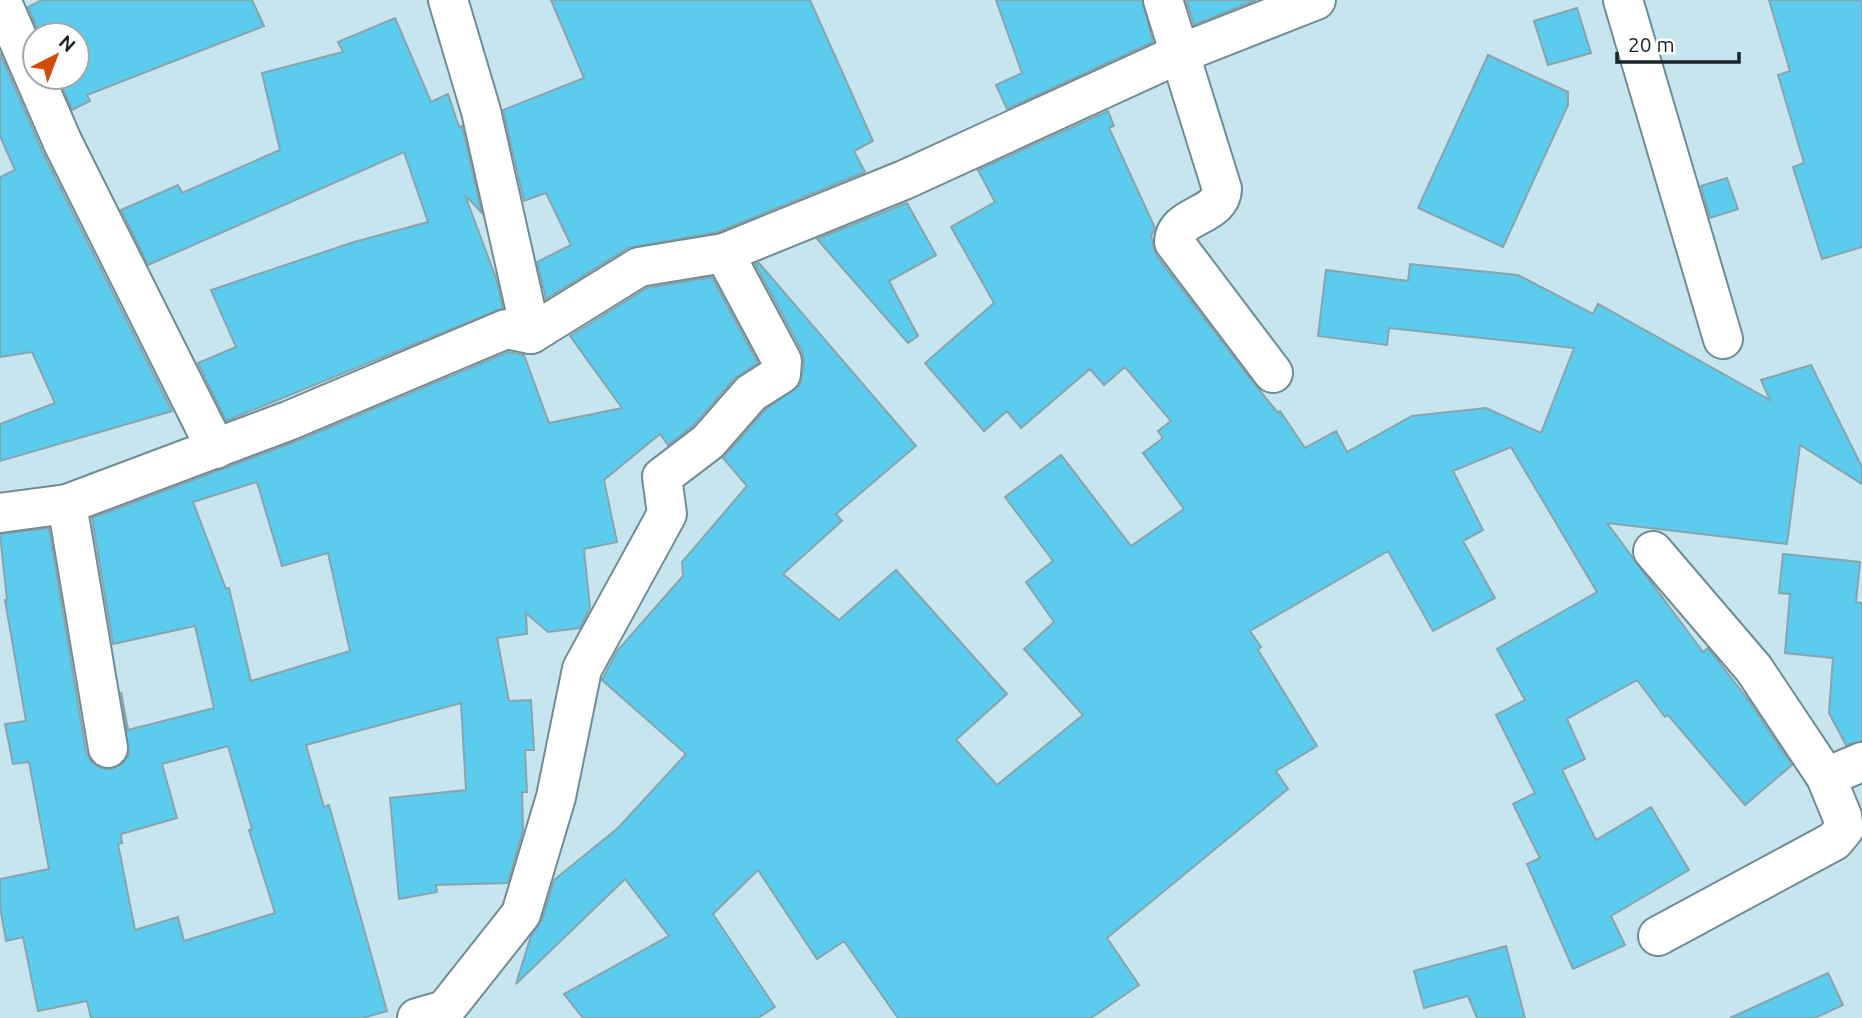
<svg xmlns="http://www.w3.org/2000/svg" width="1862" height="1018" font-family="Ubuntu,sans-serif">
	<rect width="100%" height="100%" fill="#c7e5ef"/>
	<g fill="#5bcced" stroke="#88a4ad" stroke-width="2" fill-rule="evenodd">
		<polygon points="42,0 252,0 264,26 87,95 90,101 72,110 58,77 77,77 77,35 40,35 28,7"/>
		<polygon points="551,0 810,0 873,141 854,151 865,172 718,232 628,248 546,299 537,262 571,245 546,193 524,201 503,110 584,78"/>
		<polygon points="996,0 1142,0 1153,42 1007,109 996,85 1022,73"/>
		<polygon points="1186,0 1256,0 1194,25"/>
		<polygon points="1769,0 1862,0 1862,247 1822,259 1793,167 1804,163 1778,75 1790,71"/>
		<polygon points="1577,8 1591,53 1548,65 1534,21"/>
		<polygon points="395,18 431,102 448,94 459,127 462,126 482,213 465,195 497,281 503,308 226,421 198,363 236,347 211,290 354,242 428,222 404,152 148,265 121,210 178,185 182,193 280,150 262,73 343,52 338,42"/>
		<polygon points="0,53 43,153 172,411 0,461 0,424 55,403 32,352 0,357 0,177 15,170 0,136"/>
		<polygon points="1488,55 1568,92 1568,105 1503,247 1418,208"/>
		<polygon points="1108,111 1114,126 1109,128 1155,228 1151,236 1156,255 1256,386 1278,413 1280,411 1305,448 1336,431 1347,452 1412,416 1486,408 1541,433 1574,348 1389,328 1387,345 1318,336 1326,270 1408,281 1410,264 1518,275 1593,314 1598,304 1770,400 1761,380 1811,365 1862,467 1862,484 1800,445 1787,544 1607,523 1703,652 1708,648 1749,701 1792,765 1745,805 1668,715 1665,717 1637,680 1567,719 1585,759 1562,770 1596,840 1651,807 1689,870 1611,916 1625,945 1573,969 1527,864 1540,858 1513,804 1535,793 1496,715 1525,700 1497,649 1597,592 1511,447 1453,471 1483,530 1463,541 1495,598 1433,631 1388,551 1250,631 1261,647 1258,650 1317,746 1276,771 1288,789 1107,938 1139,985 1091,1018 898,1018 844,941 817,959 758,870 713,914 775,1007 758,1018 583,1018 564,994 669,936 625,879 516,984 531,936 542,920 554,880 618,828 686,754 602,680 617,651 683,576 682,562 747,486 723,458 765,410 800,385 804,363 802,351 755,264 759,263 916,446 836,514 842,521 783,574 839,620 896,570 1007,694 956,740 997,785 1083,715 1024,649 1054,622 1026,582 1053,561 1005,497 1061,455 1131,546 1184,509 1143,453 1163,438 1158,431 1171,421 1125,367 1104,385 1090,369 1021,428 1007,411 984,431 925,363 994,303 951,227 995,202 978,170"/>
		<polygon points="1727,178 1738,209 1710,218 1701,186"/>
		<polygon points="907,203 936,255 889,281 918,336 908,343 817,239"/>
		<path d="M712,277L758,363L735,378L693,426L668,445L660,434L604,480L617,542L584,549L590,608L580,628L548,632L526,613L527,634L497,638L509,701L531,700L534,750H525L527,792H522L523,830L508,883L436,885L437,892L399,899L390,798L466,790L461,703L306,745L324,807L329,805L387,1011L363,1018H91L87,1001L38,1011L23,937L6,941L0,906V879L49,869L29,762L13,764L5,724L26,721L5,600H7L0,534L49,528L86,752L91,761L100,768L112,769L122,764L129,755L121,692L128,730L214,708L195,626L113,644L92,518L297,441L508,352L524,355L549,423L622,408L570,336L647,288ZM257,482L282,566L328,553L350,651L251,681L229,588L226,589L193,502ZM228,746L252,829L249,830L275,913L184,941L178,917L135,930L118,844L122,843L121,834L177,818L162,764Z"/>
		<polygon points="1783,554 1860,562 1856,602 1862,603 1862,741 1846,745 1829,713 1833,658 1785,653 1790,594 1779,593"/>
		<polygon points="1506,946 1525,1018 1477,1018 1468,996 1424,1008 1414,971"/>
		<polygon points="1828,973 1843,1005 1815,1018 1730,1018"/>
	</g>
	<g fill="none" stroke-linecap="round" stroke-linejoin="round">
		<defs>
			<g id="minor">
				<polyline points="1,0 63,143 216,449"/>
				<polyline points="448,0 481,111 531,334"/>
				<path d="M1163,0L1222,189C1221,217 1175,214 1174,242L1273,373"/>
				<polyline points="1623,0 1723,339"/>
				<polyline points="67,504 108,748"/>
				<polyline points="0,513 67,504 288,421 506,329 531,334 639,267 724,253 904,180 1179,54 1316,0"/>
				<polyline points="1653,551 1754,669 1826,777 1842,816 1844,829 1834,841 1658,936"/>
				<polyline points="1826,777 1862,762"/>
				<polyline points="417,1018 445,1010 521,914 556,797 582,669 667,514 662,477 708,442 751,393 781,374 782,361 724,253"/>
			</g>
		</defs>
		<use href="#minor" stroke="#708c95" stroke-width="42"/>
		<use href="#minor" stroke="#fff" stroke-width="38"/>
	</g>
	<g transform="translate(56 56) rotate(42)"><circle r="33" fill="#ffffff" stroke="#a3a8a9" stroke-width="2"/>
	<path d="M0-5L12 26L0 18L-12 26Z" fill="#d14b09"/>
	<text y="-10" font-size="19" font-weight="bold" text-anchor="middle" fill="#1a2529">N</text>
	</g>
	<path d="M1617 52v10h122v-10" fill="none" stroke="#1a2529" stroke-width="3.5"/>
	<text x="1628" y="52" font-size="21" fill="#1a2529" stroke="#ffffff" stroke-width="5" paint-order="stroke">20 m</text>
</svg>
